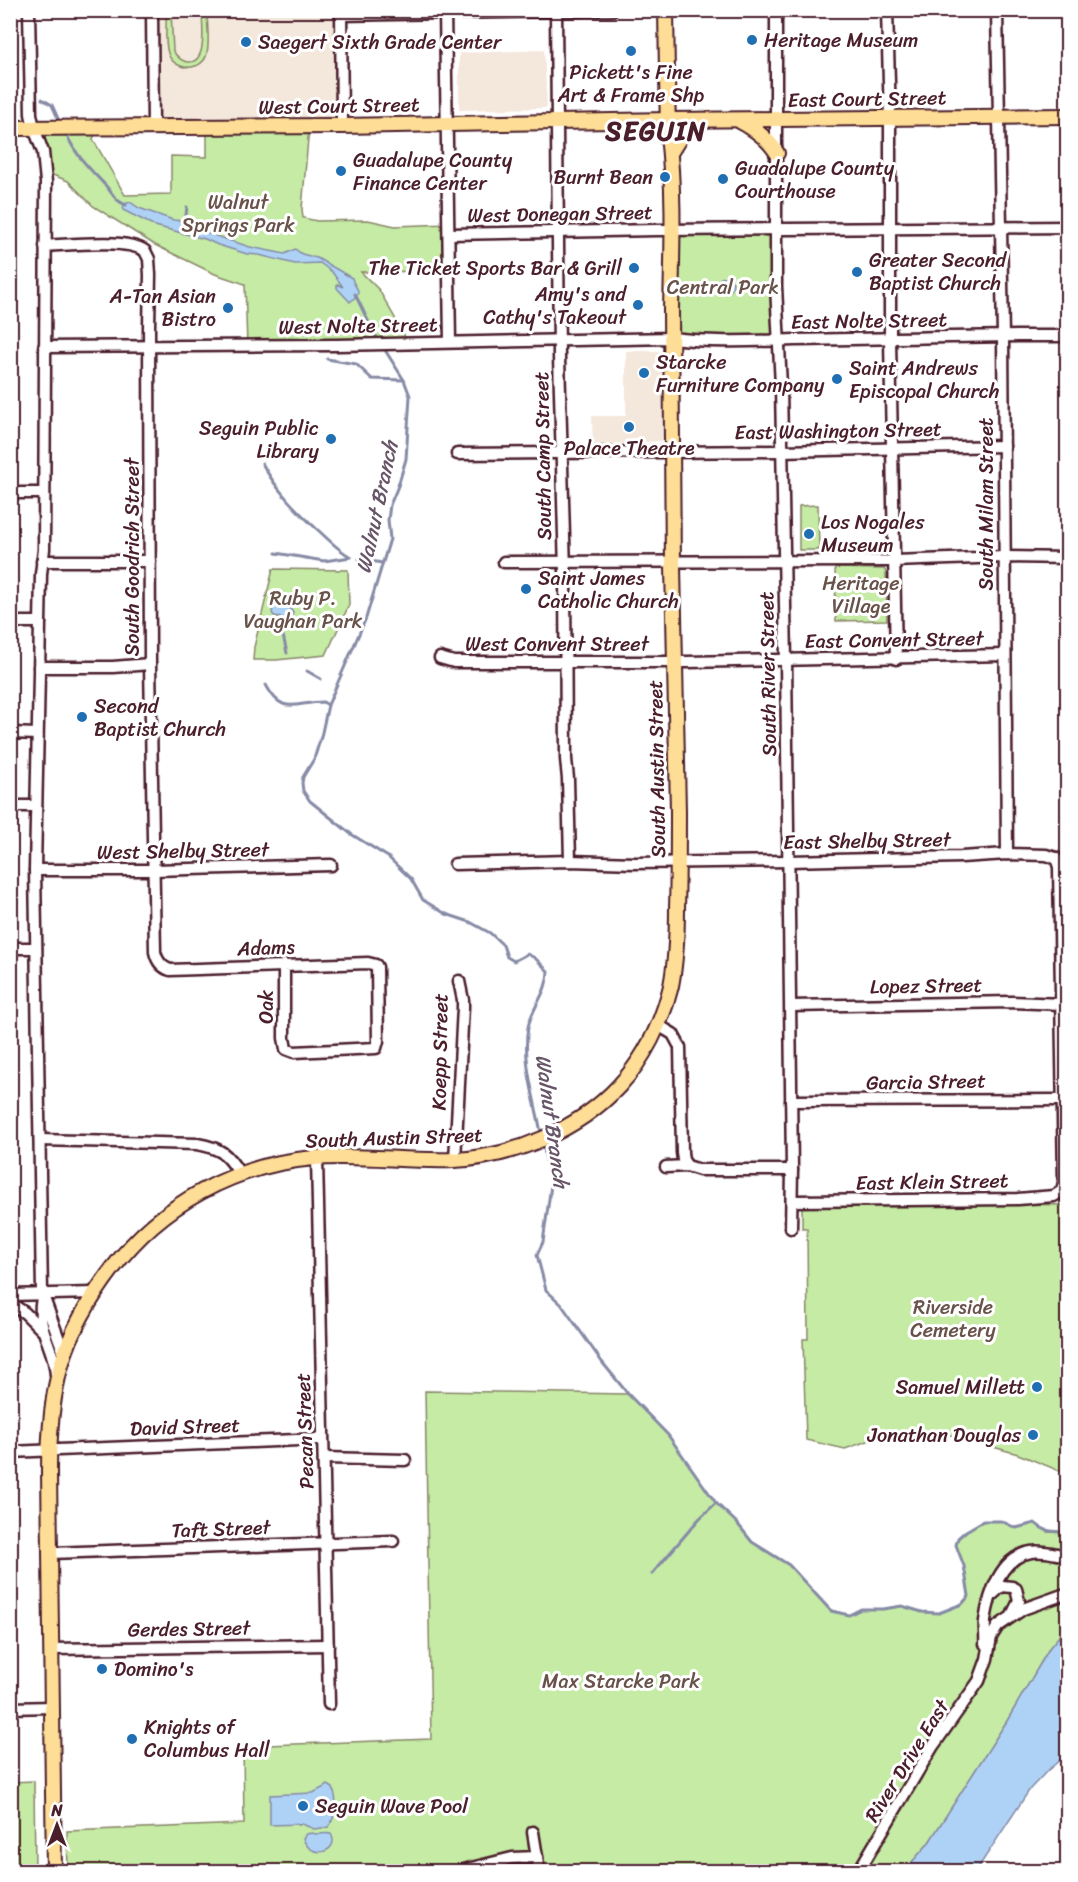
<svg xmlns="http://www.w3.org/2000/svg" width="1078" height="1882" font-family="Sriracha,sans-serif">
	<rect width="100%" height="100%" fill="#fff"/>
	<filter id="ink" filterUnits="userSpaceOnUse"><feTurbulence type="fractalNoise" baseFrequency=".0167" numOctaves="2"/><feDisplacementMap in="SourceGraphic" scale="12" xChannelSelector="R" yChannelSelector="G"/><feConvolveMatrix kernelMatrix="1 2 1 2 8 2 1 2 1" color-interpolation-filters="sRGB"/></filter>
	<g filter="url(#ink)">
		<g fill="#f4e7dc">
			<polygon points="156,11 335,11 336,117 159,120"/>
			<polygon points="544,50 547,108 459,110 459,53"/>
			<polygon points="11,78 14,82 14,116 11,116"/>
			<polygon points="626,351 659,351 661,353 663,440 661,441 593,446 592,416 626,416"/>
		</g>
		<g fill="#c5eba5" stroke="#888568" stroke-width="1.5">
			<path d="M166,11H171L173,51C177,57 182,62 189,62C208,62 202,24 202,11H207C207,24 210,40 207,53C203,73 173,71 168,53C164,41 167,24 166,11Z"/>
			<polygon points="99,127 93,139 125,195 171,194 171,156 207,157 207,127 309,127 302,209 303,218 317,221 368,220 395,226 448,224 449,271 361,272 379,290 404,334 405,344 247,346 245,284 215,274 155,245 93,206 68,181 45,172 34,128"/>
			<polygon points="776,229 779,341 672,338 672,230"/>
			<polygon points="818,505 819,550 799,550 799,506"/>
			<polygon points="835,568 884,569 886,572 887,620 836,621"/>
			<polygon points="273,569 348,570 349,605 326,655 276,660 253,660 254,647"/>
			<polygon points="1018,1204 1065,1205 1068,1244 1067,1474 1018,1454 936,1431 879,1437 845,1449 806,1440 803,1339 808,1339 807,1228 802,1228 802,1207"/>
			<polygon points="425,1391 628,1394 668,1435 716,1503 737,1523 752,1542 789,1565 831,1610 849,1615 861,1609 883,1609 902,1606 922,1612 939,1613 962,1604 969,1596 964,1566 956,1545 958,1538 966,1531 983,1521 1001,1521 1016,1528 1035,1523 1048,1532 1067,1533 1067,1627 1050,1647 1007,1721 928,1844 904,1871 68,1871 67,1831 244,1824 243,1746 431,1739"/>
			<polygon points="34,1781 35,1871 11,1871 11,1782"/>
		</g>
		<g fill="#aed2f6" stroke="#868aa5" stroke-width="1.5">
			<path d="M130,202L139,208L173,220L185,221L207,233L250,247L285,254L295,249L302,254L317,258L352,278C354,290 366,289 350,302L337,288V284L343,287L332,272L320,263L295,264L259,255L247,254L218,245L205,239L155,226L123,210L124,204Z"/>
			<circle cx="725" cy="285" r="8"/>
			<path d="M282,604C288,606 290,608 293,613L291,618H279L273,615L272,612L274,606Z"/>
			<polygon points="1067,1627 1067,1754 1047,1771 1030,1789 976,1871 904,1871 928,1844 1007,1721 1050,1647"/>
			<path d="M328,1785L333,1788C338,1803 336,1814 329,1827L314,1829L302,1824L270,1825V1795L313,1793Z"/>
			<path d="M312,1833C319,1836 324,1832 331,1834C341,1852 310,1861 303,1838L306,1834Z"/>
		</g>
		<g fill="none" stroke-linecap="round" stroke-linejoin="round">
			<g stroke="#868aa5" stroke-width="3">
				<polyline points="10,72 15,80"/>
				<polyline points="42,99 52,105 60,123"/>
				<path d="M65,132C77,157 87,166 106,186C115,196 113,199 126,205"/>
				<polyline points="185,223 187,207"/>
				<polyline points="355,294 372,329 379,341"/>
				<path d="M383,347L404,380L410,396L406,459L398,486L390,505L388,520L390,539L366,618L328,705L321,737L314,759L303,777L302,783L303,791L310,801L351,834L388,857L411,879L423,900L446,914L470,922L490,933L503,945L507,957L514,961L527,954L535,958L548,971C548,992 532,1007 528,1027C522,1062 535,1099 541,1133"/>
				<polyline points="327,359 356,364 372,379 404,380"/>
				<path d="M262,463C276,490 297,511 319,531C330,541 338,550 351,557"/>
				<polyline points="276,553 324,561 351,557"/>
				<polyline points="359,559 382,563"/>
				<polyline points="279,618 287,653"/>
				<polyline points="307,671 321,679"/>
				<path d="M266,685C283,717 295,702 323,702L328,705"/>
				<path d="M543,1143L551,1185L543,1242L537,1255L546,1290L561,1304L602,1362L628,1394L668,1435L716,1503L737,1523L752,1542L789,1565L831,1611L849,1615L861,1609H883L902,1606L922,1612L939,1613L962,1604L969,1596L964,1566L956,1545L958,1538L966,1531L983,1521H1001L1016,1528L1035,1523C1047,1534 1053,1530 1068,1533"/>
				<polyline points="652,1574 699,1519 716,1503"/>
			</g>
			<defs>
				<g id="minor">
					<polyline points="29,10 31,114 34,128 43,152 46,182 44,549 41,574 35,870 42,1293 64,1353"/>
					<polyline points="152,10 153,127"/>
					<polyline points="341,10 342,126"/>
					<polyline points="445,10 450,342"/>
					<polyline points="556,10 559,357 565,572 566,759 568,779 570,861"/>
					<polyline points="776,10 776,286 781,386 786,660 792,1170 791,1228"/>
					<polyline points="887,10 890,119 890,340 896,659"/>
					<polyline points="997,10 1003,336 1007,854"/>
					<polyline points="341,15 612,10"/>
					<polyline points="449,234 656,230 1068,227"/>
					<path d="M45,246C68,245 127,238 145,251L149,259L150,275L149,327L150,664L155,952C157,961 161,967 170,970L368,963L376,965L377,967L378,1041L376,1048L294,1052L286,1049L284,1038V965"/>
					<path d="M44,347L337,345L672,338C712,343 754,341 794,340C885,339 976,335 1068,336"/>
					<polyline points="457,454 781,451 1004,446"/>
					<polyline points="10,493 43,493"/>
					<polyline points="42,561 150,561"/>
					<polyline points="504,562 894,561 1005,557 1068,558"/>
					<polyline points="10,622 40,622"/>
					<polyline points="440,658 454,662 687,662 1005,655"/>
					<polyline points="39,667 113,667 150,664"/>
					<polyline points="10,733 37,734"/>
					<polyline points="10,806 36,806"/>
					<polyline points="455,864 570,861 635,863 789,861 961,857 1007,854 1046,855 1056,858 1059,867 1064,1182 1062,1191 1054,1196 1018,1199 793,1201"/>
					<polyline points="35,870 154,870 331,865"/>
					<polyline points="10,948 36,948"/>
					<polyline points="791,1006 1012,1002 1062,1004"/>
					<polyline points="658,1025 673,1034 680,1047 682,1152 683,1160 687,1166"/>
					<polyline points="791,1101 1062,1100"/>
					<path d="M40,1140L197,1144C220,1148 227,1153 239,1173"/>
					<polyline points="317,1158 329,1704"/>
					<polyline points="455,1160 463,1007 463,1000 459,981"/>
					<polyline points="666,1167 687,1166 700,1170 792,1170"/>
					<polyline points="10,1295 94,1293"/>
					<path d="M42,1297C40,1308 40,1321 44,1332C49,1347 55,1358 56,1375"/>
					<polyline points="10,1303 25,1313 42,1330"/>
					<polyline points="10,1452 322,1439"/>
					<polyline points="324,1458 405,1460"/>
					<polyline points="51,1553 393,1541"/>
					<polyline points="993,1594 1002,1586 1012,1587 1016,1589 1019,1601 1013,1613"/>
					<path d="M985,1644C986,1636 984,1629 985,1621C989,1595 1000,1557 1031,1552C1043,1550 1055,1554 1068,1556"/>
					<polyline points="51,1649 328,1645"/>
					<polyline points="10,1708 52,1707"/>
					<polyline points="533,1832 537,1857"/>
					<polyline points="455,1872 512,1858 537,1857 539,1872"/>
					<polyline points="858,1872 933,1746 979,1681 987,1659 991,1637 998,1626 1023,1609 1068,1593"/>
				</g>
				<g id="major">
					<path d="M740,121C755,129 768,138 777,153"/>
					<polyline points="10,128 342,126 668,120 1068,116"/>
					<polyline points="670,153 682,134 702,122"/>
					<path d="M54,1872L49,1472C49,1387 61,1336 113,1268C161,1204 234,1165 314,1158C361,1154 408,1162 454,1160C514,1157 578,1130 619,1086C644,1059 662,1023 671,986C676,960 677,934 677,908C678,875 678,843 678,811C676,729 675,648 673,566C672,481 671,396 671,311C672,254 675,194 668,136L666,10"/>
				</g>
			</defs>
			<use href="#minor" stroke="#4a1f2b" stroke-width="15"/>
			<use href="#major" stroke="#4a1f2b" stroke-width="18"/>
			<use href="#minor" stroke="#fff" stroke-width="10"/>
			<use href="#major" stroke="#fedd96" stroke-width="14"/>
		</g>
	</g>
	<g fill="#1f6fb2" stroke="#fff" stroke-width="2">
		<circle cx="752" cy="40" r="6"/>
		<circle cx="246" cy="42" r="6"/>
		<circle cx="631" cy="51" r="6"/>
		<circle cx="341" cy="171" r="6"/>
		<circle cx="665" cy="177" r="6"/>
		<circle cx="723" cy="179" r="6"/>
		<circle cx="634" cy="268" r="6"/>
		<circle cx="857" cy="272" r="6"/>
		<circle cx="638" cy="305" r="6"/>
		<circle cx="228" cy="308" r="6"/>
		<circle cx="644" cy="373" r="6"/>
		<circle cx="837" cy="379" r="6"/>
		<circle cx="629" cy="427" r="6"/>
		<circle cx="331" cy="439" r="6"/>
		<circle cx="809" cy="534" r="6"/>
		<circle cx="526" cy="589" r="6"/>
		<circle cx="82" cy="717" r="6"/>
		<circle cx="1037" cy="1387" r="6"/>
		<circle cx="1033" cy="1435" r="6"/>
		<circle cx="102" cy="1669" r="6"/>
		<circle cx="132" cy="1739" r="6"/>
		<circle cx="303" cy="1806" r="6"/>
	</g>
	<g text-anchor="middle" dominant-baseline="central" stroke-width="6" stroke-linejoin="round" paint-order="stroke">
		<g font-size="20" fill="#4a1f2b" stroke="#fff" text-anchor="start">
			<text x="764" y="40">Heritage Museum</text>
			<text x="258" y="42">Saegert Sixth Grade Center</text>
			<text x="631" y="72" text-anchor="middle">Pickett's Fine<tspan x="631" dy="23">Art &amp; Frame Shp</tspan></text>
			<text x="353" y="160">Guadalupe County<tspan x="353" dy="23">Finance Center</tspan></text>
			<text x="735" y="168">Guadalupe County<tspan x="735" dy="23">Courthouse</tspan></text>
			<text x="653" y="177" text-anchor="end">Burnt Bean</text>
			<text x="869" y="260">Greater Second<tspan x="869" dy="23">Baptist Church</tspan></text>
			<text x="622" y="268" text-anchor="end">The Ticket Sports Bar &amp; Grill</text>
			<text x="626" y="294" text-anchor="end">Amy's and<tspan x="626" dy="23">Cathy's Takeout</tspan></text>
			<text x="216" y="296" text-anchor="end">A-Tan Asian<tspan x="216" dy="23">Bistro</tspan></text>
			<text x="656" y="362">Starcke<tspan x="656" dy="23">Furniture Company</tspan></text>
			<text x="849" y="368">Saint Andrews<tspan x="849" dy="23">Episcopal Church</tspan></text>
			<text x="319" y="428" text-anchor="end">Seguin Public<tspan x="319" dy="23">Library</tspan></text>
			<text x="629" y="448" text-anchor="middle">Palace Theatre</text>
			<text x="821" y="522">Los Nogales<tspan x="821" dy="23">Museum</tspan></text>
			<text x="538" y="578">Saint James<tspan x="538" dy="23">Catholic Church</tspan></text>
			<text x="94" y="706">Second<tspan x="94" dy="23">Baptist Church</tspan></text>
			<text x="1025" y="1387" text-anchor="end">Samuel Millett</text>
			<text x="1021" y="1435" text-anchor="end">Jonathan Douglas</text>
			<text x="114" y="1669">Domino's</text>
			<text x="144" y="1727">Knights of<tspan x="144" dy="23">Columbus Hall</tspan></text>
			<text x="315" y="1806">Seguin Wave Pool</text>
		</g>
		<g font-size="20" fill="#4a1f2b" stroke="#fff">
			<text transform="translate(867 99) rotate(-1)">East Court Street</text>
			<text transform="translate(339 106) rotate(-1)">West Court Street</text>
			<text transform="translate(560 214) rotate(-1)">West Donegan Street</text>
			<text transform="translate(869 321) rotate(-1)">East Nolte Street</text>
			<text transform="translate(358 326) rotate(-1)">West Nolte Street</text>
			<text transform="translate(838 431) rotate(-1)">East Washington Street</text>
			<text transform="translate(543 456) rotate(-91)">South Camp Street</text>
			<text transform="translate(986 504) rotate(-90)">South Milam Street</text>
			<text transform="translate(132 557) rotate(-90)">South Goodrich Street</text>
			<text transform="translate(894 640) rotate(-1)">East Convent Street</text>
			<text x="557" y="644">West Convent Street</text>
			<text transform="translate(768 674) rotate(-91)">South River Street</text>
			<text transform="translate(657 769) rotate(-91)">South Austin Street</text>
			<text transform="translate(867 841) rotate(-1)">East Shelby Street</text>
			<text transform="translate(183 851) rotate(-1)">West Shelby Street</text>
			<text transform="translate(266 948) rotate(-2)">Adams</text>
			<text transform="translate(926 986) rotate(-1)">Lopez Street</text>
			<text transform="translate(266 1007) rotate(-90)">Oak</text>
			<text transform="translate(440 1052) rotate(-89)">Koepp Street</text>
			<text transform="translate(926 1082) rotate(-1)">Garcia Street</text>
			<text transform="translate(394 1138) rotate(-2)">South Austin Street</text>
			<text transform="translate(932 1182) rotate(-1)">East Klein Street</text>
			<text transform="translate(185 1427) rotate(-2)">David Street</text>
			<text transform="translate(305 1431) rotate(-92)">Pecan Street</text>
			<text transform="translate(221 1529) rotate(-2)">Taft Street</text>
			<text transform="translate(189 1629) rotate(-1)">Gerdes Street</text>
			<text transform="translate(907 1761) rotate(-58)">River Drive East</text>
		</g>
		<g font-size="20" fill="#69524a" stroke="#fff">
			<text x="238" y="202">Walnut<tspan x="238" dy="23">Springs Park</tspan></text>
			<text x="723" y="287">Central Park</text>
			<text x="861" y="583">Heritage<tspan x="861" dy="23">Village</tspan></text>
			<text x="303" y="598">Ruby P.<tspan x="303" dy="23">Vaughan Park</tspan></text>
			<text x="953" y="1307">Riverside<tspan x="953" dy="23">Cemetery</tspan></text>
			<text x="621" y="1681">Max Starcke Park</text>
		</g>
		<g font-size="21" font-style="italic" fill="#685568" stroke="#fff">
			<text transform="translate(377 507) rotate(-78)">Walnut Branch</text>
			<text transform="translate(552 1121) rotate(82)">Walnut Branch</text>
		</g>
		<g font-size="26" font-weight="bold" letter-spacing="1.5" fill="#4a1f2b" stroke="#fff">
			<text x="656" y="131">SEGUIN</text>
		</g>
	</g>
	<rect width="1078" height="1882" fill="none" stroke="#fff" stroke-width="36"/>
	<rect x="18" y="18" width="1042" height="1846" fill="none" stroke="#4a1f2b" stroke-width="2" filter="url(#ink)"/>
	<g transform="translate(57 1825)" stroke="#ffffff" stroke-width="4.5" paint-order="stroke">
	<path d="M0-4.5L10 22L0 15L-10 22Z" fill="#4a1f2b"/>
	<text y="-9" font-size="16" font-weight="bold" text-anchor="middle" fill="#4a1f2b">N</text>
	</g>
</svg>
